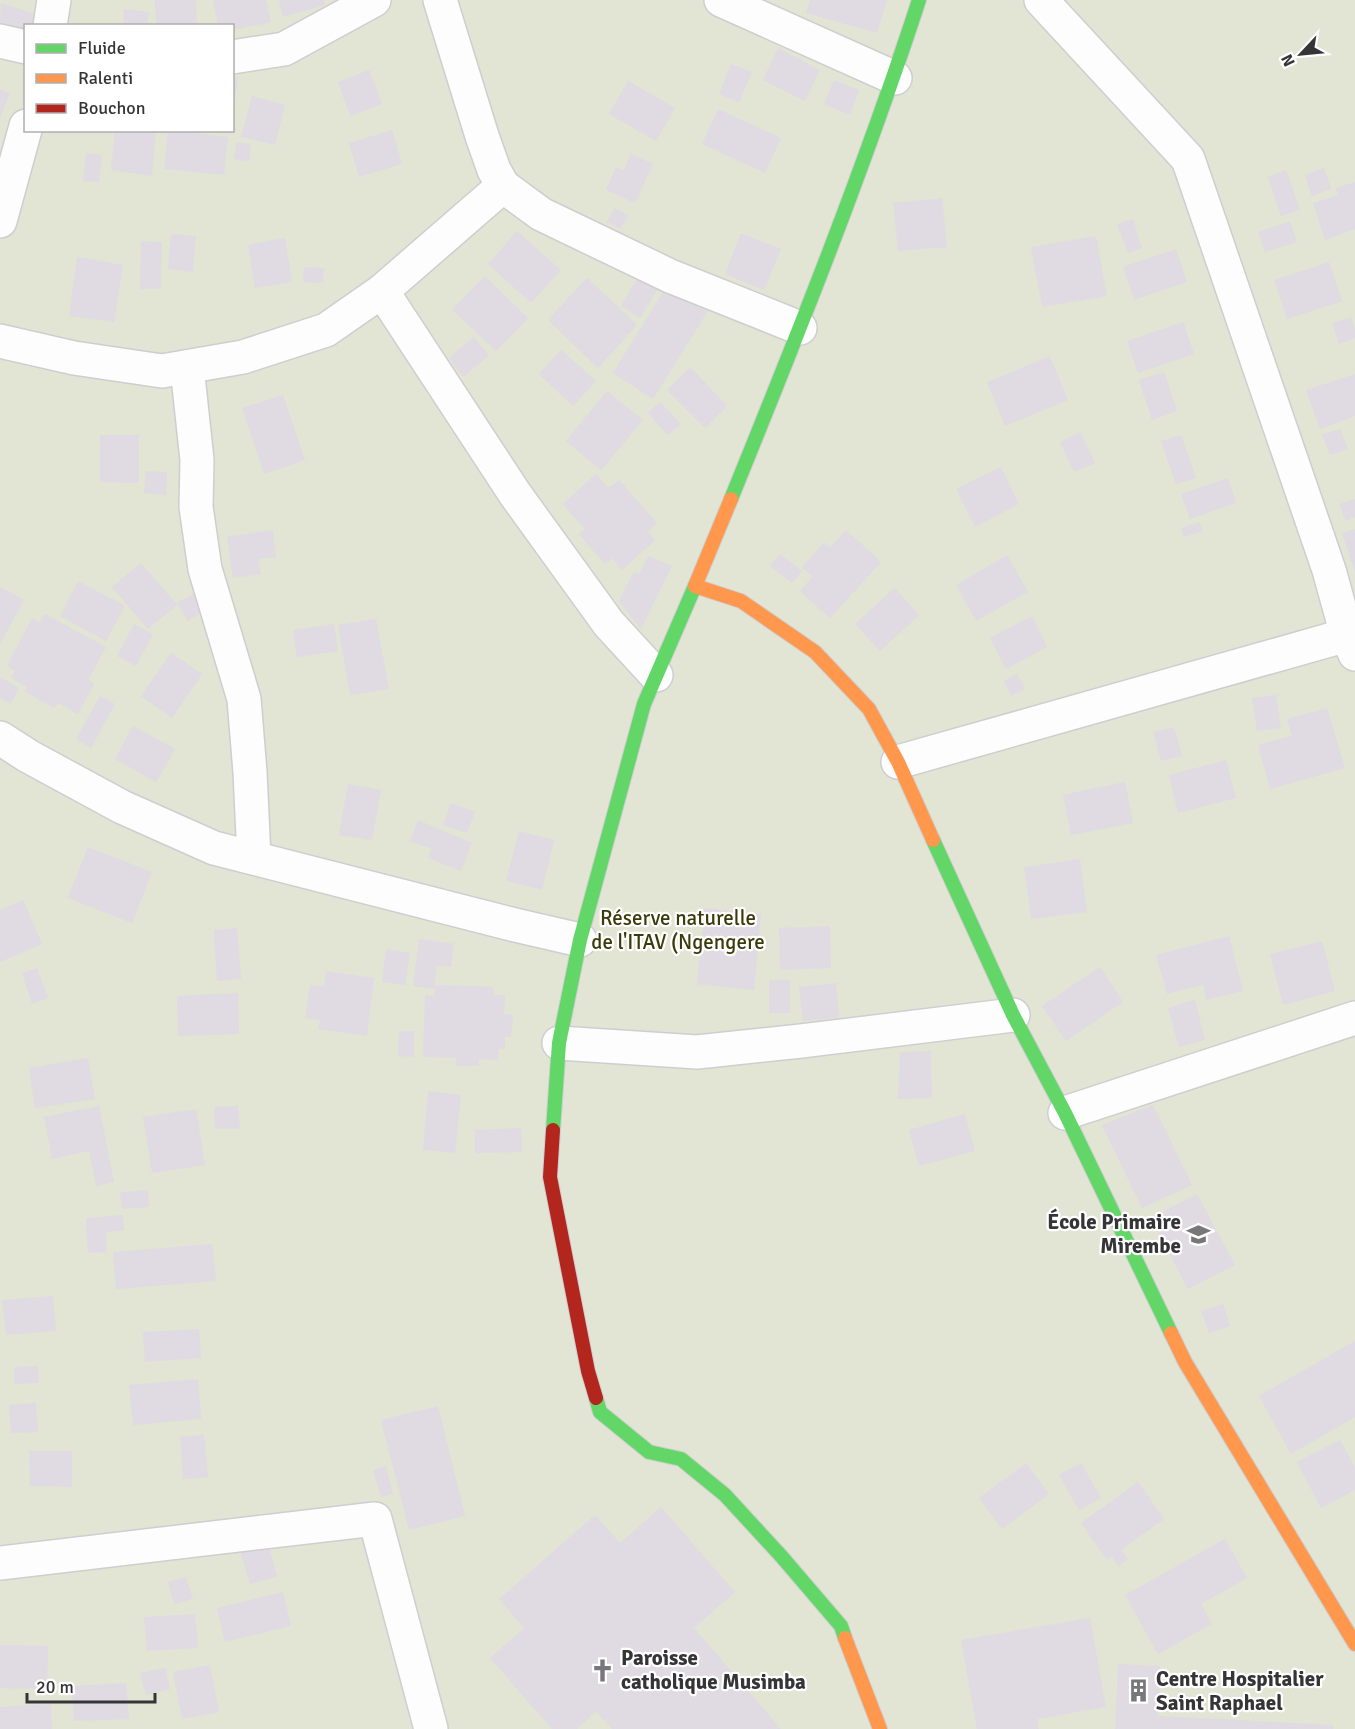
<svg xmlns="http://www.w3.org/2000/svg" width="1355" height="1729" font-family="Signika,sans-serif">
	<rect width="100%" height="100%" fill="#f2f2f5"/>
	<path fill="#e2e4d4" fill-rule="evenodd" d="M0,0H1355V1729H0ZM26,26H232V130H26Z"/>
	<g fill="#e0dae2">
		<polygon points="155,0 196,0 197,26 156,26"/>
		<polygon points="213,0 266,0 271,22 232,30 232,26 218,26"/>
		<polygon points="279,0 324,0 325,5 283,17"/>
		<polygon points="810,0 887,0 877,33 806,13"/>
		<polygon points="1,3 35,14 31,26 26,26 26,33 0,25"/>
		<polygon points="124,9 149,12 147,26 123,26"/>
		<polygon points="778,48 820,70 805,101 763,80"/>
		<polygon points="731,64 752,72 739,102 719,94"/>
		<polygon points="369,70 382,104 350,116 338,82"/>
		<polygon points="232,77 238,77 234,104 232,104"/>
		<polygon points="834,80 859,90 850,115 824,104"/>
		<polygon points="628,81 675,108 656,141 609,114"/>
		<polygon points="0,89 10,93 0,118"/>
		<polygon points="252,96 285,105 275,145 241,137"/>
		<polygon points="718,109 781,138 765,173 702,144"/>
		<polygon points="115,130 156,130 152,176 111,170"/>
		<polygon points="168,130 228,137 224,175 164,169"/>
		<polygon points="392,130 402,164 359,177 349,143"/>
		<polygon points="236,142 251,144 249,161 234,159"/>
		<polygon points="86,153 102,155 99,182 83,181"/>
		<polygon points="631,154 653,164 635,203 606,190 616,167 624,170"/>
		<polygon points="1324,168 1331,189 1312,196 1305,175"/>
		<polygon points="1286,170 1300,210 1281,216 1268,177"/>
		<polygon points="1355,182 1355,229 1325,240 1313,203 1338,195 1336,188"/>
		<polygon points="942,198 947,247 898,251 893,203"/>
		<polygon points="615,208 628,215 621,229 607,222"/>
		<polygon points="1133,219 1142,248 1128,253 1117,224"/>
		<polygon points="1290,221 1297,242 1265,252 1258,232"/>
		<polygon points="517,231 561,270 531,303 488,264"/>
		<polygon points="741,233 781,249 764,290 725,274"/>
		<polygon points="171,234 196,236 193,272 168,269"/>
		<polygon points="1096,236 1107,296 1042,307 1031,247"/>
		<polygon points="285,238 292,282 255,288 248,245"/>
		<polygon points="141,241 162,242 161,289 140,289"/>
		<polygon points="1176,249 1187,282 1134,300 1123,267"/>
		<polygon points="77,257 123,265 114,322 69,316"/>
		<polygon points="1329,262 1342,301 1287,319 1274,280"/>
		<polygon points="304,267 324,268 323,283 303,282"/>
		<polygon points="642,270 662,282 640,318 621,306"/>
		<polygon points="485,276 528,318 496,351 452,310"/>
		<polygon points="587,278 637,325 598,368 548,320"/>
		<polygon points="668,284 709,309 653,399 613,373"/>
		<polygon points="1351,317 1355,330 1355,338 1339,344 1332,323"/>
		<polygon points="1183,322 1194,354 1138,373 1127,341"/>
		<polygon points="474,337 489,356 463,377 449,358"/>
		<polygon points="561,350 596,381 573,406 539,374"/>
		<polygon points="1050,356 1068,400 1005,426 987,382"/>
		<polygon points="690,367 727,406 705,428 667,390"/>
		<polygon points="1164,372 1177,411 1152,420 1139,380"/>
		<polygon points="1355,374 1355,416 1320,429 1306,390"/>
		<polygon points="607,391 643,420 601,470 566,441"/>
		<polygon points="283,395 305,460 264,474 242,408"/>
		<polygon points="660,402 681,424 668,435 648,413"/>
		<polygon points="1340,429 1348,449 1330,455 1322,435"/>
		<polygon points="1080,432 1095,463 1074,472 1060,442"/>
		<polygon points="100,435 139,435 139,483 100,482"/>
		<polygon points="1181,435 1196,478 1176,484 1161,441"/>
		<polygon points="1001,467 1019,504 975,527 956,489"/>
		<polygon points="146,471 167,472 166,495 144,493"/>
		<polygon points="596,474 609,488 619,480 657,523 648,531 655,540 622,570 612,558 605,564 579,534 585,529 563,504"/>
		<polygon points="1228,478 1236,503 1190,519 1181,494"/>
		<polygon points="1355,499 1355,517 1345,521 1340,504"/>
		<polygon points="1199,522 1203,531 1184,537 1181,528"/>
		<polygon points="1355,529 1355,572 1342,533"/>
		<polygon points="273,530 276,557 258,559 261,574 233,578 227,537"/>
		<polygon points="846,530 881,562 830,618 800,591 813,576 802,567 824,542 830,548"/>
		<polygon points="780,554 802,571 792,583 770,566"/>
		<polygon points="1007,555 1028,592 976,621 956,585"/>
		<polygon points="648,556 672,566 641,629 619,601 634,571 639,574"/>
		<polygon points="141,563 177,605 148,629 112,587"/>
		<polygon points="78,581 125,606 106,641 60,616"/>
		<polygon points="0,587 24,600 0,644"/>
		<polygon points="895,588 919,615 880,651 855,624"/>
		<polygon points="195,593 205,610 188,621 177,603"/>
		<polygon points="45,614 106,647 88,680 94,684 78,714 58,703 54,708 24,691 27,687 11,678 15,671 7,666 32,618 40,623"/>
		<polygon points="1032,616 1047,647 1006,669 990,638"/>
		<polygon points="376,619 389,689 350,695 338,625"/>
		<polygon points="134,624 153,634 136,666 117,656"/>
		<polygon points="334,624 338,651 297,657 293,630"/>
		<polygon points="171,653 202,674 172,718 141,696"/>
		<polygon points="1017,674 1025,689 1011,696 1004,681"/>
		<polygon points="0,677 19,688 11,704 0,698"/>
		<polygon points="1276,695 1281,728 1257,731 1252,698"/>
		<polygon points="100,696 115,704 91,748 76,739"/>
		<polygon points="1327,708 1345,768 1270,789 1258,745 1292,736 1287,719"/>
		<polygon points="133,726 175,749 156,782 115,759"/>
		<polygon points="1174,727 1182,756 1161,761 1153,732"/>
		<polygon points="1226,760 1236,798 1178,813 1169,775"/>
		<polygon points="1125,782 1133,823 1071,835 1063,795"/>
		<polygon points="348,784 381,790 372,840 339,835"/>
		<polygon points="451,803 475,812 467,833 443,825"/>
		<polygon points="418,820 472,843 461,871 428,858 432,849 410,841"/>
		<polygon points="519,831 554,840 542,890 506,881"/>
		<polygon points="88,847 152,872 132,923 68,898"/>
		<polygon points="1080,859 1087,912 1031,919 1024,867"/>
		<polygon points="23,900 42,944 0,962 0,910"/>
		<polygon points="705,908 761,914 754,990 697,984"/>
		<polygon points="830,926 831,968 780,970 779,928"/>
		<polygon points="237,928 241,979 217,981 214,930"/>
		<polygon points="1229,936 1243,991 1206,1000 1203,985 1167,994 1156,955"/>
		<polygon points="419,939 454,944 451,967 437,965 434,989 413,986"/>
		<polygon points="1322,941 1335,991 1283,1005 1270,954"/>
		<polygon points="386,949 410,953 405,985 382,982"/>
		<polygon points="1100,967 1123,1002 1066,1041 1042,1006"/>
		<polygon points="37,968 48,998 32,1004 22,973"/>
		<polygon points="326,971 374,978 367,1036 318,1029 320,1020 305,1018 310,985 324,987"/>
		<rect x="769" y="980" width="21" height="33"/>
		<polygon points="836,983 839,1017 803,1021 799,987"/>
		<polygon points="435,985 493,987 494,995 505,995 504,1014 513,1014 511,1037 505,1037 505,1049 499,1049 498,1060 479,1059 479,1066 456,1066 456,1058 423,1057 425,995 434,996"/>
		<polygon points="238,993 239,1034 178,1036 177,996"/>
		<polygon points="1195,1000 1205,1040 1179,1047 1168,1008"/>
		<polygon points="399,1031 414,1031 414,1057 398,1056"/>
		<polygon points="931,1051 932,1098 898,1099 900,1052"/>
		<polygon points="88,1058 95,1099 35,1108 29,1068"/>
		<polygon points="428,1091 461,1095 455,1153 423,1150"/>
		<polygon points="1153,1105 1192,1185 1142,1208 1102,1125"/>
		<polygon points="99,1106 114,1182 96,1186 89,1151 52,1159 44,1117"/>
		<polygon points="238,1106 240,1129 215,1129 214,1107"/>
		<polygon points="196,1109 205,1165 152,1173 143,1117"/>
		<polygon points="965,1114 975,1151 919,1166 909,1130"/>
		<polygon points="521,1128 522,1152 475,1153 475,1130"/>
		<polygon points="148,1190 149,1207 122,1209 120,1192"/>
		<polygon points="1197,1194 1235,1265 1188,1289 1151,1218"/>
		<polygon points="123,1215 124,1230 106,1232 107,1252 88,1253 86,1218"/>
		<polygon points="212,1244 216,1281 116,1289 113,1252"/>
		<polygon points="53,1296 56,1331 6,1335 2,1300"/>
		<polygon points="1223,1304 1230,1326 1209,1333 1201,1311"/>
		<polygon points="199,1329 201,1358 145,1362 143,1332"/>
		<polygon points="1355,1341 1355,1417 1291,1454 1259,1396"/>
		<polygon points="38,1366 39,1383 14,1384 14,1367"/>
		<polygon points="198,1379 201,1419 133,1425 129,1385"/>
		<polygon points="36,1403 38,1432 11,1433 9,1405"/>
		<polygon points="438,1406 465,1516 409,1530 381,1420"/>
		<polygon points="204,1435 208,1477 183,1479 180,1437"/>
		<polygon points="1340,1440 1355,1468 1355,1490 1321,1508 1297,1462"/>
		<polygon points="29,1451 72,1451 72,1487 30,1486"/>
		<polygon points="1026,1463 1049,1494 1002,1529 979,1498"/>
		<polygon points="1081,1463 1101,1498 1079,1510 1059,1475"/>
		<polygon points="386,1466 393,1494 381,1497 373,1470"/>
		<polygon points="1138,1482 1164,1519 1121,1550 1128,1559 1118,1566 1112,1556 1107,1560 1081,1523"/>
		<polygon points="661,1507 735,1592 694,1628 781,1729 612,1729 596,1711 577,1729 552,1729 490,1658 524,1628 499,1599 595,1515 620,1543"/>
		<polygon points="1225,1539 1247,1578 1201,1604 1212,1624 1158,1654 1125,1595"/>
		<polygon points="268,1543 277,1577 250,1584 240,1551"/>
		<polygon points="186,1577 193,1599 174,1604 168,1582"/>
		<polygon points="283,1592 291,1626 225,1642 217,1608"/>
		<polygon points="195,1614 198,1648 147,1651 144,1617"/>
		<polygon points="1090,1618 1106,1707 1037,1719 1039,1729 977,1729 961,1640"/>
		<polygon points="0,1645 48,1646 47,1689 0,1688"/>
		<polygon points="1118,1664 1160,1666 1158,1716 1333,1725 1333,1729 1115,1729"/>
		<polygon points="210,1665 219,1712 182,1719 173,1672"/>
		<polygon points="165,1668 170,1689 146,1695 140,1673"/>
		<polygon points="126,1683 129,1719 74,1721 72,1686"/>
		<polygon points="51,1704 52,1729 0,1729 0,1707"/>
	</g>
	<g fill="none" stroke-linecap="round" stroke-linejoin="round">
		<defs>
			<g id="street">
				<polyline points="440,0 482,136 494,170 503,186 541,214 670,276 800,328"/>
				<polyline points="721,0 895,78"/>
				<polyline points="1041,0 1188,159 1329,570 1347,635 1355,654"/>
				<polyline points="50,26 54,0"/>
				<polyline points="0,41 26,47"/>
				<polyline points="232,57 284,49 374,0"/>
				<polyline points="0,221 26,126"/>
				<polyline points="382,291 515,494 609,624 656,675"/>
				<polyline points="0,341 74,358 162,371 243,357 326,330 382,291 503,186"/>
				<polyline points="187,367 197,460 196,507 205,569 244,699 250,772 254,858"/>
				<polyline points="0,738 28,756 122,807 214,848 515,925 580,940"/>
				<polyline points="898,762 1347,635"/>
				<polyline points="559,1043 697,1052 801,1041 1013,1015"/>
				<polyline points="1065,1113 1355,1018"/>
				<polyline points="0,1563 375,1519 431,1729"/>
			</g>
			<g id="fast">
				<path d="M731,499C798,334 864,169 919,0"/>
				<polyline points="933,840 1013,1015 1065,1113 1171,1333"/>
				<polyline points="553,1130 559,1043 580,940 644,704 695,586"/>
				<polyline points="596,1398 600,1412 649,1452 681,1459 725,1495 782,1557 841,1626 845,1638"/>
			</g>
			<g id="slow">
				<polyline points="731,499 695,586 741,601 815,652 869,709 898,762 933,840"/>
				<polyline points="1171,1333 1185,1362 1355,1644"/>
				<polyline points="845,1638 880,1729"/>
			</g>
			<polyline id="jam" points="553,1130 550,1177 588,1371 596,1398"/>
		</defs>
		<use href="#street" stroke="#ceced0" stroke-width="36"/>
		<use href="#fast" stroke="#ceced0" stroke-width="16"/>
		<use href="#slow" stroke="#ceced0" stroke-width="16"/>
		<use href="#jam" stroke="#ceced0" stroke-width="16"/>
		<use href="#street" stroke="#fdfdfe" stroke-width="33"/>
		<use href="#fast" stroke="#63d668" stroke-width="14"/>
		<use href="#slow" stroke="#ff974d" stroke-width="14"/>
		<use href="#jam" stroke="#b3261e" stroke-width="14"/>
	</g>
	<defs>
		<symbol id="school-bare" viewBox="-9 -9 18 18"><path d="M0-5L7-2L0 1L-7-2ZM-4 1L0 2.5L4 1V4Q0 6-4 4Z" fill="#77777a" stroke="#fff" stroke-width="2.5" paint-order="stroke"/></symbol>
		<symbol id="church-bare" viewBox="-9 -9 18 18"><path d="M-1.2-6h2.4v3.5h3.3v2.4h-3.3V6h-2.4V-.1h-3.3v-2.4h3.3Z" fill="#77777a" stroke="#fff" stroke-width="2.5" paint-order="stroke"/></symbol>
		<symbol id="building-bare" viewBox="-9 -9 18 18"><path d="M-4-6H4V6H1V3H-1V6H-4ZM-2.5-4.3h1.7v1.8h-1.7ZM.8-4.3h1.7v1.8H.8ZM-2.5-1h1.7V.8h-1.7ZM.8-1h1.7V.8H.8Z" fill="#77777a" stroke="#fff" stroke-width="2.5" paint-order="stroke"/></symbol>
	</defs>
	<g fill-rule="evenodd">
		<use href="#school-bare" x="1182" y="1218" width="33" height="33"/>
		<use href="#church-bare" x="586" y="1654" width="33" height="33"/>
		<use href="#building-bare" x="1122" y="1674" width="33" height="33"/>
	</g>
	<g text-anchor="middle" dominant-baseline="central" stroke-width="4.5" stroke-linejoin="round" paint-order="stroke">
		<g font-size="21" fill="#393b08" stroke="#fff">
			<text x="678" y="918">Réserve naturelle<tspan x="678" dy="24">de l'ITAV (Ngengere</tspan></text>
		</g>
		<g font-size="21" font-weight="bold" fill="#353537" stroke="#fff" text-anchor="start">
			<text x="1181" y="1222" text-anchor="end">École Primaire<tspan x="1181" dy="24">Mirembe</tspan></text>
			<text x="621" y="1658">Paroisse<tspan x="621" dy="24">catholique Musimba</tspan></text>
			<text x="1156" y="1679">Centre Hospitalier<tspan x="1156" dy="24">Saint Raphael</tspan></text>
		</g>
	</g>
	<rect x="24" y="24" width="210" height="108" fill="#ffffff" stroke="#aeaeaf" stroke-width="1.5"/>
	<rect x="36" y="44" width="30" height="9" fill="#63d668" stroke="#aeaeaf" stroke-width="1.5"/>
	<text x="78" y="54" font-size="18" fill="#353537">Fluide</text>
	<rect x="36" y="74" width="30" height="9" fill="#ff974d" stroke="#aeaeaf" stroke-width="1.5"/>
	<text x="78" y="84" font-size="18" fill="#353537">Ralenti</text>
	<rect x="36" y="104" width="30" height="9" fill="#b3261e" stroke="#aeaeaf" stroke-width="1.5"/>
	<text x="78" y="114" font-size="18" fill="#353537">Bouchon</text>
	<g transform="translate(1301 54) rotate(244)" stroke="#ffffff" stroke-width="4.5" paint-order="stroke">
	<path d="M0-4.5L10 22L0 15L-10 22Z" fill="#353537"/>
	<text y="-9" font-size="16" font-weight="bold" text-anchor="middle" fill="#353537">N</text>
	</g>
	<path d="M27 1693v9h128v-9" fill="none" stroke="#353537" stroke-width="3"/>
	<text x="36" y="1693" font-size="18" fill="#353537" stroke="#ffffff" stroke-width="4.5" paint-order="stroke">20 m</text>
</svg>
